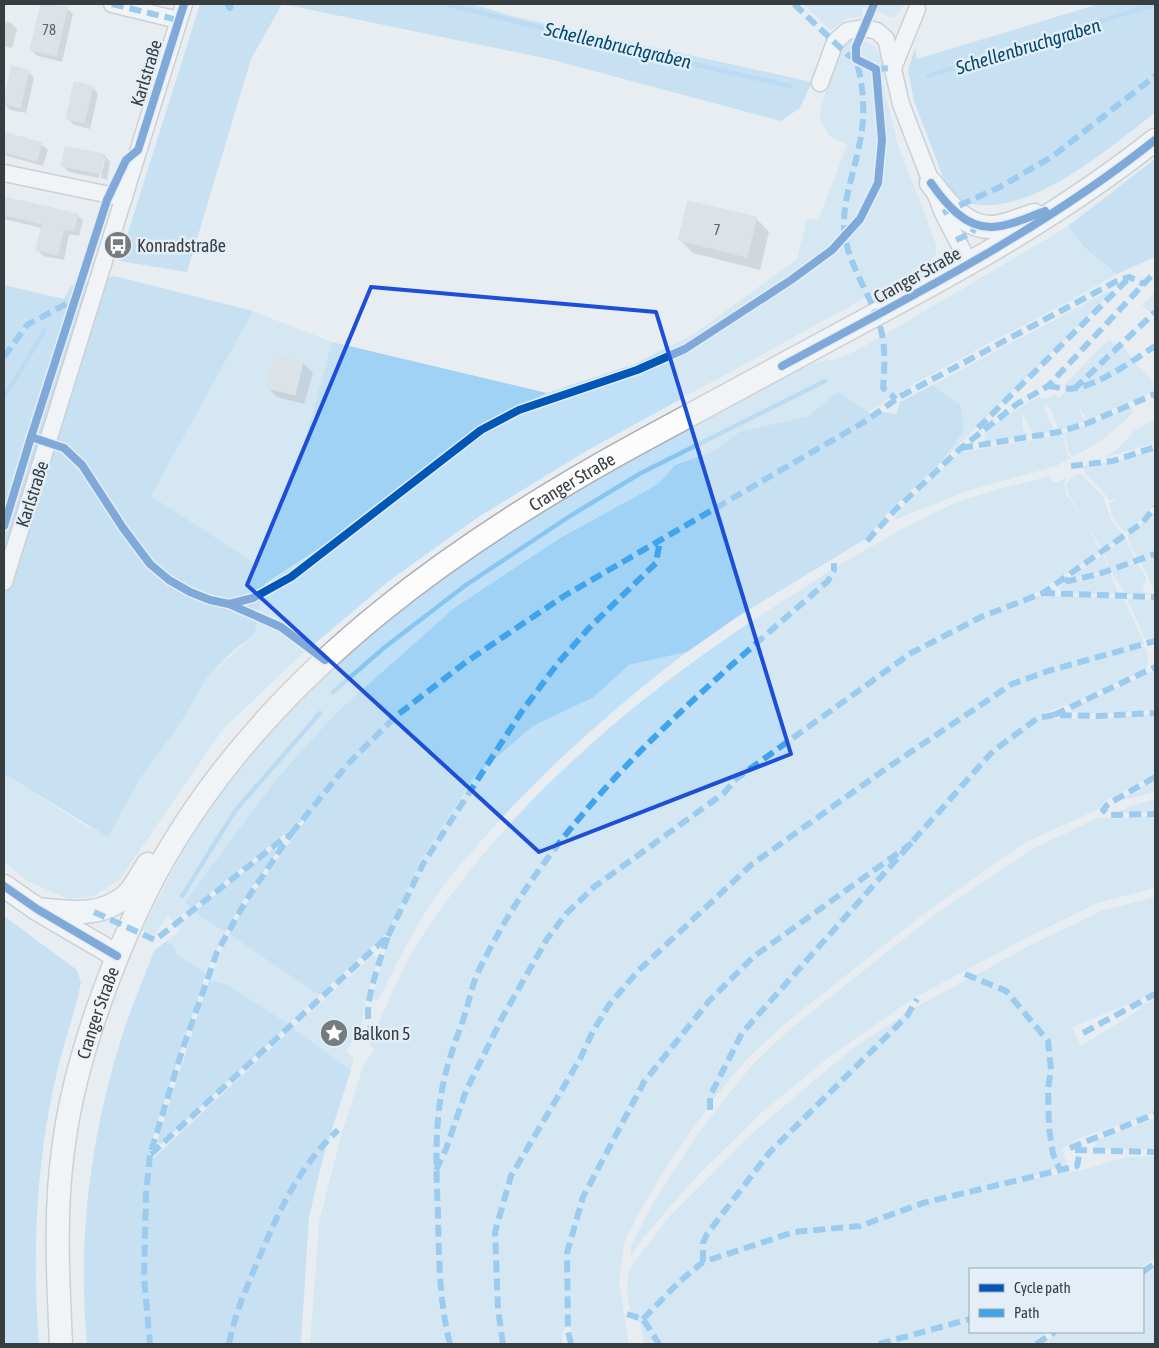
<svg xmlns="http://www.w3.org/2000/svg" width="1159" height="1348" font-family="'Asap Condensed',sans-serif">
	<rect width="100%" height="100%" fill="#e8edf2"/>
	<g fill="#c0e0f7">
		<polygon points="803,4 905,4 894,18 863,7 862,17 847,18 831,30"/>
		<polygon points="848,40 863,40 875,47 882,60 884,89 898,145 936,244 936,255 927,264 588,450 480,516 389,581 300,656 223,729 120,879 94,896 69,899 29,882 4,862 4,774 91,829 139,780 181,722 208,676 254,635 265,585 356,524 479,427 547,393 635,364 694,334 797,259 807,218 818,220 847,145 829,136 819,117 836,48"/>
		<path d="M1068,226L1085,248L1117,274C1035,322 948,361 868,412L838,393L808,416L739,432L714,451L675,465L658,484L560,538L454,608L336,713L185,902L191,908L173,921L167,916L154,936L142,930L184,849L220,792L297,700L409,599L540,510L747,395L814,363L835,359L855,351L886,334Z"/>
		<polygon points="1108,291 1110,294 943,460 964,431 961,406 933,385"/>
		<polygon points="1155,291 1155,315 1142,306"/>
		<polygon points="253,311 332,342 298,465 256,564 150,496"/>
		<polygon points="1108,340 1125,348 1131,359 1153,381 1155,391 1087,420 1074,399 1085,421 1058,430 1052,412 1045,404 1045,411 1055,431 1034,436 1022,414 1023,429 1029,436 985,443 984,433 1009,414 1038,397 1045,399 1055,395 1059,398 1069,390 1064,385"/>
		<path d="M1132,406V414C1114,431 1094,448 1073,456L1068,452L1067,443L1062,434Z"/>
		<polygon points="1155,419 1155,443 1104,458 1119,448 1135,430"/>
		<polygon points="1060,435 1064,440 1067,455 1071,458 1056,466 970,490 894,520 899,511 927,483 962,452"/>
		<path d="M1155,449V504L1134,526L1124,532L1112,515L1109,503L1118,499L1109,500C1102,487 1087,480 1082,466L1114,462Z"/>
		<polygon points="1080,473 1103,496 1111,520 1121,533 1121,536 1103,551 1069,495 1066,486 1070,478"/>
		<path d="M1050,476L1053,483L1067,478L1064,483L1067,495L1083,518L1101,552C1079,567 1056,579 1034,594L1035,596L1119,598L1125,601L1143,640L1144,644L1135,647H1145L1148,655L1147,668L1142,671L1067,706L1065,705L1044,713L1045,719H1098L1155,714V774L1105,801L1097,810L1026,842L929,910L787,1022L746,1060L716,1096L668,1164L637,1216L624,1243L619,1281L629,1344H574L571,1327H565L562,1335L563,1344H310L319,1222L342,1132L364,1064L375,1049L369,1045C385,1010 400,970 421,938C514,796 647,687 789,597C837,566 888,535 940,510C974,494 1013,486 1050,476Z"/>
		<polygon points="1155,512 1155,595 1148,576 1139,561 1148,557 1139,560 1128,540 1128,535"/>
		<polygon points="1125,538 1136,561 1111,570 1104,554"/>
		<polygon points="1103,555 1110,570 1070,579 1070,578"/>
		<polygon points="1137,562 1146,578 1142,590 1151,595 1125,594 1111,571"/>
		<polygon points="1110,572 1118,594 1072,593 1059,589 1059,587 1064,582"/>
		<polygon points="1127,599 1155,600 1155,640 1146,640"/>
		<path d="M687,652C619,704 556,759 498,822C477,846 455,869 437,895C414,928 396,965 378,1001L372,999L389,938L387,933L420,861L475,776L533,726L594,697L629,665Z"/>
		<polygon points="1155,670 1155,710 1099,714 1071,712 1074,707"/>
		<polygon points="1155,779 1155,792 1118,801"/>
		<polygon points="1155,799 1155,812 1113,813 1127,809 1127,807"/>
		<polygon points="1155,815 1155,888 1097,903 1024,939 914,998 829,1057 759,1115 697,1176 644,1237 631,1256 631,1246 653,1203 699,1132 752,1065 791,1028 934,915 1032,849 1100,817 1117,819"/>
		<polygon points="1155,897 1155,991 1134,1002 1072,1027 1081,1046 1140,1009 1140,1006 1155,999 1155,1112 1077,1139 1062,1149 1067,1165 1030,1177 1030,1179 1082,1170 1127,1157 1155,1156 1155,1258 1139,1269 970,1269 970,1332 1048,1332 1030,1344 644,1344 640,1322 632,1319 627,1293 628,1274 633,1263 670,1216 750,1135 854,1047 918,1006 1029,946 1101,911"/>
		<polygon points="194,912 225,932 206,973 177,955 172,944 165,942 180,930 177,926"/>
		<polygon points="229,934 319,995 289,1024 226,984 209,980"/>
		<polygon points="373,955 378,958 366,1000 358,1040 355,1038 346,1051 354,1060 351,1070 293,1028"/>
		<polygon points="1155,1118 1155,1149 1096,1149 1095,1143 1099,1139"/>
		<polygon points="1155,1268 1155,1344 1042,1344 1061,1332 1143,1332 1143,1276"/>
	</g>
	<g fill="#9fd2f4">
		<polygon points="200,4 472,4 515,17 812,82 800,108 781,121 549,59 282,4 251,59 187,272 119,261"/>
		<path d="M1099,4H1155V113C1111,146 1040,209 981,205C971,205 961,201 951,198L914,101L908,70L915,48L917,59Z"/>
		<polygon points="1155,159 1155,257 1117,274 1085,248 1068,226"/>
		<polygon points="114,276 253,311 151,496 256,564 298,465 332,342 547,393 479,427 356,524 265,584 254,635 234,650 208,676 181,722 139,780 108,837 4,774 4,285 64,299 71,286"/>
		<polygon points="933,385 961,406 964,431 943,460 890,510 867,538 737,617 687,652 629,665 594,697 533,726 475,776 420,861 387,933 319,995 229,934 250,898 310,814 191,908 185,902 275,781 336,713 454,608 560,538 658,484 675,465 714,451 739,432 808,416 838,392 868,412 873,418 883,412 896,414 900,402"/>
		<polygon points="274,848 277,852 247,894 225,932 194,912"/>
		<path d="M4,916L77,970L81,983C75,1012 65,1039 58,1068C36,1157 32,1253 39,1344H4Z"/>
		<path d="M165,942L172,944L177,955L206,973L156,1127L146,1165L293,1028L351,1070L324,1154L309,1217L301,1344H87C77,1240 91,1132 123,1033C132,1005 144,978 154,951Z"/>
		<polygon points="209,980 226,984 289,1024 161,1144 157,1142"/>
	</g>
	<g fill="#0003">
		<polygon points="42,4 67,8 73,14 62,62 38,56 31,50"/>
		<polygon points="4,21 11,23 17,29 12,48 4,46"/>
		<polygon points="12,67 28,71 34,78 26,113 10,110 4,103"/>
		<polygon points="92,87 98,94 90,129 74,125 67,118"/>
		<polygon points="5,134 41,144 48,150 43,166 7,156 4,153"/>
		<polygon points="66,148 104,155 110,162 107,180 101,178 105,159 102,159 99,178 69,172 63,166"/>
		<polygon points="4,198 77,215 83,221 79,236 69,234 64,260 43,256 38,250 42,228 4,219"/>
		<polygon points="756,218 769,232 760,270 693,253 680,240"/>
		<polygon points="303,363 313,373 304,404 277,397 268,388"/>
	</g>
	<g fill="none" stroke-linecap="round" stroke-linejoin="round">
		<g stroke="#87c6f1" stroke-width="4.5">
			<polyline points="446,4 613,46 790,86"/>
			<polyline points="928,76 1143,8 1155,6"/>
			<polyline points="4,397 45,330"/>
			<polyline points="333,692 385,647 466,585 570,516 641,473 825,381"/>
			<polyline points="182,896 235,811 320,713"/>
		</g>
	</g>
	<g fill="#cdd6dc" stroke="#d0d4d8">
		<polygon points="41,4 68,7 56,56 30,50"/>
		<polygon points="11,66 29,70 20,108 4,104"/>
		<polygon points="74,82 93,86 84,123 66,119"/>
		<polygon points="4,132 42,143 37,161 4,152"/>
		<polygon points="65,147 104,154 101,174 61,166"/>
		<polygon points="4,197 78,214 74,231 64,229 58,255 36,250 42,224 4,215"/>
		<polygon points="688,201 757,217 747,257 678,240"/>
		<polygon points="275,354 303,362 295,395 266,388"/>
	</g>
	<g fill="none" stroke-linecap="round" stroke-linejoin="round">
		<defs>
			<g id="street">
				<polyline points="112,4 178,20"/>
				<polyline points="893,68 917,9"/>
				<polyline points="820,83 835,42 847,31 864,28 877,31 886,39 901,104 943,213 970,265"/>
				<polyline points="4,173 124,198"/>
				<polyline points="4,582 184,4"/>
			</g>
			<g id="secondary">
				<path d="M931,183C945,202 966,229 993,227C1007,226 1021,219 1034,215"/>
				<polyline points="4,886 37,909 117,956"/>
				<path d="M37,909C69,912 100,918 126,896C135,888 141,874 148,864"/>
				<path id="s1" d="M61,1344C58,1277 54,1210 64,1143C71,1091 86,1040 104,991C123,939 146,887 175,840C284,663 462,539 642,441C719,399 796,358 873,316C971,264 1068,209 1155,140"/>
			</g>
		</defs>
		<use href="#street" stroke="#aaaeb2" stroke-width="19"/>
		<use href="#secondary" stroke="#aaaeb2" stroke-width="25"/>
		<use href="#street" stroke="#fcfcfd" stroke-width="16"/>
		<use href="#secondary" stroke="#fcfcfd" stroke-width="22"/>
		<g stroke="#3fa4ec" stroke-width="6" stroke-dasharray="12 6" stroke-linecap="butt">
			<polyline points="112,4 178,20"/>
			<polyline points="227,4 230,8 231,4"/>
			<path d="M794,4L848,55L856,59C864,88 866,116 859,146C854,173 843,199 844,228C846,260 866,287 877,317C886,340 885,363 883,388L896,399"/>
			<polyline points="876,69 893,68"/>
			<polyline points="943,213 1002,186 1053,156 1155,76"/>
			<polyline points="956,240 972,233 977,224"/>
			<polyline points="4,357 27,325 68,303 73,304"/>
			<path d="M1048,386C1057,387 1067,390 1076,388C1098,385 1136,359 1155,346"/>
			<polyline points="1074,389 1155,312"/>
			<polyline points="978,428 1129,278"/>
			<polyline points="961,448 1059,432 1088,423 1155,394"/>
			<polyline points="1071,466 1113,461 1155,447"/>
			<polyline points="867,541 896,509 961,448 1017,404 1048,386 1155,272"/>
			<polyline points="1065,579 1068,581 1099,574 1155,554"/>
			<polyline points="1043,593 1155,597"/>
			<polyline points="1054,715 1155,667"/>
			<polyline points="1155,777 1108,804 1103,810 1109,815 1155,814"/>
			<polyline points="291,834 347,765 396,716 466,662 564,596 864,422 901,396 1117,281 1129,277 1144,284"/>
			<path d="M94,912L155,940L279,842L291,834L247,899L217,952L182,1051L150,1155L388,936C382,956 360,1010 371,1027"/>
			<polyline points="388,936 423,864 522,711 558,663 589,628 656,563 660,540"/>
			<polyline points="965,974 1006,991 1048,1041 1051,1070 1048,1088 1049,1128 1053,1154 1060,1170"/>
			<polyline points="1083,1033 1155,994"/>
			<polyline points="710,1110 710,1096 742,1033 993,751 1038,718 1054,715 1098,716 1155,713"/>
			<polyline points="1070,1148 1155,1114"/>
			<polyline points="1075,1150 1155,1152"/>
			<polyline points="150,1155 146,1194 144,1277 150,1344"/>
			<polyline points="436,1170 446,1149 466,1091 503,1016 547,939 566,914 594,887 724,793 736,779 911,653 981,617 1043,593 1142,523 1155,507"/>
			<polyline points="703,1262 703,1243 707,1234 769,1153 907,1016 917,999"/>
			<polyline points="1143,1272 1155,1263"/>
			<polyline points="627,1314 643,1319 659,1344"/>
			<polyline points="643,1319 680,1281 703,1262 794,1232 860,1226 923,1203 1077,1166 1080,1151"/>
			<path d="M229,1344C234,1316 245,1292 256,1265C278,1213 297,1169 338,1130"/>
			<path d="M450,1344C439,1302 439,1256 438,1213C436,1168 434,1120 445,1076C450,1054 459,1033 466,1011C470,997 473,981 480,968C558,809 697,695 828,581L834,570V563"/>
			<polyline points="503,1344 498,1309 495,1232 511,1176 580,1059 593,1031 609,1005 638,971 751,865 884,770 1012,684 1048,671 1155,641"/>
			<polyline points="571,1344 568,1331 567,1253 583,1197 644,1082 709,1001 753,957 912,843"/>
			<polyline points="879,1344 970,1319"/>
			<polyline points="1036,1344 1055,1332"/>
		</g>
		<defs>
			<g id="cycleway">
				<path d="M931,183C945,203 965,228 992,227C1010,226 1029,217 1045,211"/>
				<path d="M782,366C910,297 1041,231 1155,140"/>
				<polyline points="31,437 107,200 126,160 138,150 184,4"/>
				<polyline points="4,526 31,437 64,448 82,465 123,528 150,564 169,580 190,592 210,600 229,604 253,598 291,577 481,430 519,410 637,370 685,349 791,280 832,250 860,219 878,183 882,140 876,69 856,59 856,47 874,4"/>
				<polyline points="229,604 281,627 325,660"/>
				<polyline points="4,886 37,909 117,956"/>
			</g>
		</defs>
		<use href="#cycleway" stroke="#e3eef7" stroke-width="11"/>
		<use href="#cycleway" stroke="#0057b8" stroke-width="8"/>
	</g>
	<path d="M0 0H1159V1348H0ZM371,287L656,312L791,754L539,852L247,585Z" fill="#e8edf2" fill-opacity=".55" fill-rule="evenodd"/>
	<path fill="none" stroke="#1d4ed8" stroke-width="4" stroke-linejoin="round" d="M371,287L656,312L791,754L539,852L247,585Z"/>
	<defs>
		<symbol id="bus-disc" viewBox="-11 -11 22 22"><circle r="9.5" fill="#767b7e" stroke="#e3eef7"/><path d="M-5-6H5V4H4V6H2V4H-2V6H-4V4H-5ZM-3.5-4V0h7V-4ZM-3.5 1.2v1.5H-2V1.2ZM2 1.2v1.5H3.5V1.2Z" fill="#fff"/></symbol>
		<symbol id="sight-disc" viewBox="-11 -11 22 22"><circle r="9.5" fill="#767b7e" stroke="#e3eef7"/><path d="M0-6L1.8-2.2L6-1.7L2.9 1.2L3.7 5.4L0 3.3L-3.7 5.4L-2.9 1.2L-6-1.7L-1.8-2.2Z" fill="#fff"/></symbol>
	</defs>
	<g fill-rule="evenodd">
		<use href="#bus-disc" x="102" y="229" width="32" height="32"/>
		<use href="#sight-disc" x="318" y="1017" width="32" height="32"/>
	</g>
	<g text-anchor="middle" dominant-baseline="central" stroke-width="5" stroke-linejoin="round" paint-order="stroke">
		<g font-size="15" fill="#60666a">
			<text x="49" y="29">78</text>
			<text x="717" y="229">7</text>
		</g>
		<g font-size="18" fill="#383d40" stroke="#e3eef7">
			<text transform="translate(146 73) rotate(-73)">Karlstraße</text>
			<text transform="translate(917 275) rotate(-29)">Cranger Straße</text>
			<text stroke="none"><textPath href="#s1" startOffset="1066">Cranger Straße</textPath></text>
			<text transform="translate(32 494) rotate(-72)">Karlstraße</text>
			<text stroke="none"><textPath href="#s1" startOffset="336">Cranger Straße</textPath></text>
		</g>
		<g font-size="18" fill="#383d40" stroke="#e3eef7" text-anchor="start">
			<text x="137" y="245">Konradstraße</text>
			<text x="353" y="1033">Balkon 5</text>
		</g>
		<g font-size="19" font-style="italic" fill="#004970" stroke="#e3eef7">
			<text transform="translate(618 45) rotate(13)">Schellenbruchgraben</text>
			<text transform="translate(1028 46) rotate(-17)">Schellenbruchgraben</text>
		</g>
	</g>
	<rect width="1159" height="1348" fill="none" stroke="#383d40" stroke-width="10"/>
	<rect x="969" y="1268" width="175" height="65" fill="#e3eef7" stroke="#9fa7ae"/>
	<rect x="979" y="1284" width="25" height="8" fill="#0057b8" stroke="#9fa7ae"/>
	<text x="1014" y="1293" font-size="15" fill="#383d40">Cycle path</text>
	<rect x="979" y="1309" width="25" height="8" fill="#3fa4ec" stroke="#9fa7ae"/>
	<text x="1014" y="1318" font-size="15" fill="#383d40">Path</text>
</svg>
